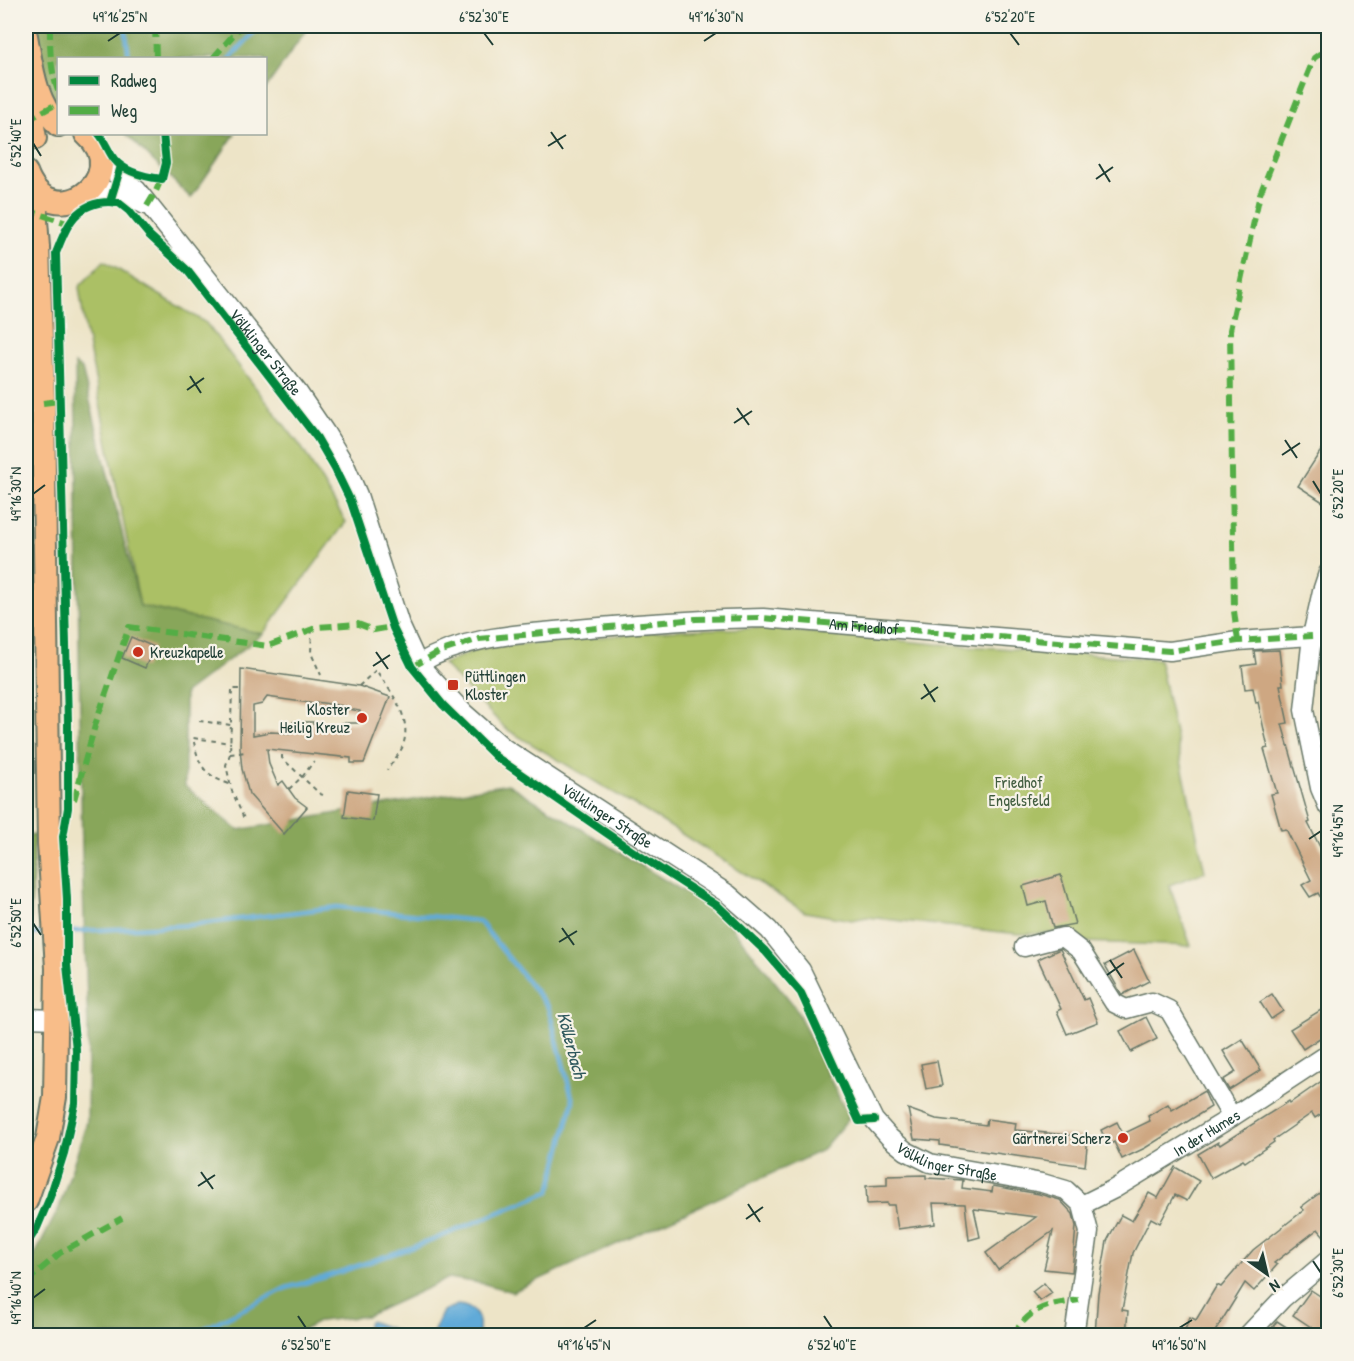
<svg xmlns="http://www.w3.org/2000/svg" width="1354" height="1361" font-family="'Patrick Hand',sans-serif">
	<rect width="100%" height="100%" fill="#f7f3e8"/>
	<filter id="ink" filterUnits="userSpaceOnUse"><feTurbulence type="fractalNoise" baseFrequency=".0167" numOctaves="2"/><feDisplacementMap in="SourceGraphic" scale="12" xChannelSelector="R" yChannelSelector="G"/><feConvolveMatrix kernelMatrix="1 2 1 2 8 2 1 2 1" color-interpolation-filters="sRGB"/></filter>
	<filter id="wash" filterUnits="userSpaceOnUse"><feTurbulence type="fractalNoise" baseFrequency=".008" numOctaves="4" result="noise"/><feDisplacementMap in="SourceGraphic" scale="24" xChannelSelector="R" yChannelSelector="G"/><feGaussianBlur stdDeviation="1.35" result="paint"/><feColorMatrix in="noise" values="0 0 0 0 0 0 0 0 0 0 0 0 0 0 0 0 0 1.4 0 .05"/><feComposite in="paint" operator="in"/></filter>
	<g filter="url(#wash)">
		<rect width="100%" height="100%" fill="#ede4c7"/>
		<g fill="#abc065" stroke="#657e4c" stroke-width="1.5">
			<polygon points="104,261 206,323 302,448 346,522 263,634 140,606 85,328 79,287"/>
			<polygon points="761,628 937,644 1159,659 1205,872 1169,885 1191,946 1083,942 1060,933 1019,934 867,917 852,920 805,912 655,817 506,729 443,664 480,648 675,630"/>
		</g>
		<g fill="#88a65a" stroke="#547247" stroke-width="1.5">
			<polygon points="26,26 309,26 266,88 266,58 58,58 58,101 26,104"/>
			<polygon points="126,134 235,134 191,198"/>
			<polygon points="75,364 82,369 140,606 263,634 185,693 185,786 238,830 508,784 722,915 795,1007 849,1118 821,1151 512,1292 485,1284 449,1278 367,1316 320,1321 294,1335 26,1336 26,1272 59,1208 87,1122 88,1029 82,860"/>
			<polygon points="26,834 35,835 28,961 26,961"/>
		</g>
		<g fill="#60aad8" stroke="#407486" stroke-width="1.5">
			<path d="M457,1305C474,1306 483,1318 478,1335H432L443,1311Z"/>
			<polygon points="369,1321 370,1321 408,1335 363,1335"/>
		</g>
		<g fill="none" stroke-linecap="round" stroke-linejoin="round">
			<g stroke="#60aad8" stroke-width="4.5">
				<polyline points="125,26 129,58"/>
				<polyline points="230,58 260,26"/>
				<polyline points="60,932 191,925 337,907 479,921 548,1007 573,1101 550,1191 433,1240 325,1277 286,1288 189,1336"/>
				<polyline points="26,935 49,932"/>
			</g>
		</g>
		<g id="blocks">
			<g fill="#cea782" fill-rule="evenodd">
				<polygon points="1329,438 1329,506 1298,486"/>
				<polygon points="131,637 154,647 145,668 122,658"/>
				<polygon points="1279,650 1283,685 1280,685 1288,723 1282,724 1310,822 1308,823 1329,865 1329,911 1318,893 1310,897 1302,885 1311,880 1286,829 1281,830 1271,794 1277,793 1264,749 1268,748 1258,702 1256,703 1253,688 1245,689 1242,666 1256,664 1254,651"/>
				<path d="M241,669L359,686L390,697L364,763H351V758L267,749L269,764L278,785L283,781L295,798L307,807L284,834L249,794L242,769L240,748ZM267,697L316,704V702L343,706V708L360,711L359,723H341L340,728L313,724V722H293L291,733L270,732L253,735V706L262,704Z"/>
				<polygon points="348,790 377,794 373,821 344,817"/>
				<polygon points="1061,875 1075,924 1053,928 1046,901 1028,906 1023,886"/>
				<polygon points="1060,949 1084,1000 1088,998 1098,1022 1067,1034 1057,1011 1061,1009 1038,959"/>
				<polygon points="1134,950 1149,981 1122,995 1105,965"/>
				<polygon points="1272,994 1283,1011 1271,1019 1260,1002"/>
				<polygon points="1329,1005 1329,1032 1303,1049 1290,1029"/>
				<polygon points="1146,1017 1157,1039 1131,1052 1120,1031"/>
				<polygon points="1242,1039 1261,1070 1229,1090 1223,1080 1236,1072 1223,1051"/>
				<polygon points="937,1061 942,1086 926,1089 921,1064"/>
				<polygon points="1329,1076 1329,1109 1315,1118 1312,1113 1273,1140 1274,1142 1245,1162 1243,1160 1211,1178 1198,1154 1218,1142 1220,1145 1289,1101 1290,1103"/>
				<polygon points="1204,1091 1211,1107 1145,1148 1122,1159 1114,1142 1108,1145 1101,1130 1117,1122 1123,1134 1150,1121 1148,1116 1168,1104 1172,1110"/>
				<polygon points="908,1109 936,1119 986,1125 987,1119 1016,1123 1015,1130 1088,1137 1085,1166 940,1145 940,1141 914,1139"/>
				<polygon points="1175,1167 1199,1181 1187,1201 1175,1195 1160,1223 1151,1218 1133,1253 1122,1310 1128,1311 1126,1335 1095,1335 1098,1293 1107,1241 1121,1215 1132,1221 1149,1193 1158,1198"/>
				<polygon points="926,1175 926,1178 963,1180 962,1188 992,1192 993,1186 1039,1194 1060,1200 1073,1214 1076,1226 1072,1272 1044,1269 1053,1231 998,1270 986,1253 1036,1217 974,1209 980,1237 969,1240 965,1204 933,1203 935,1224 898,1229 894,1205 887,1205 887,1203 867,1204 866,1186 887,1185 887,1176"/>
				<polygon points="1329,1186 1329,1242 1318,1229 1274,1263 1277,1265 1254,1291 1245,1283 1213,1335 1183,1335 1190,1317 1196,1320 1217,1285 1221,1287 1253,1250 1304,1210 1301,1207"/>
				<polygon points="1044,1283 1052,1293 1040,1301 1032,1292"/>
				<polygon points="1311,1290 1329,1302 1329,1335 1323,1335 1293,1315"/>
				<polygon points="1277,1321 1299,1335 1267,1335"/>
			</g>
		</g>
	</g>
	<g filter="url(#ink)">
		<use href="#blocks" fill-opacity="0" stroke="#677767" stroke-width="1.5"/>
		<g fill="none" stroke-linecap="round" stroke-linejoin="round">
			<defs>
				<g id="minor">
					<path id="s1" d="M101,163L137,190L297,391L325,432L345,465L358,495L400,625L418,664L464,713L504,748L728,894L769,930L801,970L874,1120L890,1138L906,1151L930,1163L1042,1183L1066,1190L1082,1205L1089,1232L1074,1336"/>
					<path d="M91,189C111,190 128,195 145,205"/>
					<polyline points="26,405 43,403"/>
					<polyline points="1328,573 1322,591 1312,636 1304,710 1320,788 1328,807"/>
					<path id="s2" d="M418,664C471,633 528,634 588,628C646,623 704,619 763,618L1170,651L1238,641L1312,636"/>
					<polyline points="1024,947 1063,937 1081,951 1114,1003 1126,1009 1152,1002 1169,1010 1232,1117"/>
					<polyline points="26,1018 56,1019"/>
					<path id="s3" d="M1082,1205L1114,1189L1232,1117L1328,1054"/>
					<polyline points="1247,1336 1283,1298 1328,1260"/>
				</g>
				<g id="major">
					<path d="M26,36C32,68 35,101 58,125"/>
					<polyline points="26,86 35,138"/>
					<path d="M26,172C51,239 135,177 86,134"/>
					<polyline points="26,1201 48,1138 55,1097 57,968 49,843 43,403 38,247 36,220 36,191"/>
				</g>
			</defs>
			<use href="#minor" stroke="#677767" stroke-width="21"/>
			<use href="#major" stroke="#677767" stroke-width="26"/>
			<g stroke="#677767" stroke-width="2" stroke-dasharray="4.5 4.5" stroke-linecap="butt">
				<polyline points="312,629 311,653 321,675"/>
				<path d="M359,686L376,670C390,691 411,715 404,742C402,752 392,762 387,770"/>
				<polyline points="239,689 232,689 230,754 226,765 232,791 245,821"/>
				<polyline points="199,721 231,725"/>
				<polyline points="230,754 246,752"/>
				<polyline points="282,755 282,758 320,794 327,796"/>
				<path d="M229,784C202,774 199,765 193,738L231,743"/>
				<polyline points="289,789 303,776 314,761"/>
			</g>
			<use href="#minor" stroke="#fff" stroke-width="18"/>
			<use href="#major" stroke="#f8bd89" stroke-width="22"/>
			<g stroke="#52ad45" stroke-width="6" stroke-dasharray="12 6" stroke-linecap="butt">
				<path d="M50,26C50,48 50,69 58,91"/>
				<polyline points="155,26 156,58"/>
				<polyline points="213,58 241,26"/>
				<polyline points="26,118 35,116 58,103"/>
				<polyline points="147,206 156,191 163,175"/>
				<polyline points="26,210 67,223"/>
				<polyline points="26,376 29,404"/>
				<polyline points="43,403 60,401"/>
				<polyline points="1238,641 1234,611 1230,330 1260,194 1314,58 1328,48"/>
				<polyline points="412,667 439,652 479,639 696,619 763,618 1170,651 1238,641 1312,636"/>
				<polyline points="74,800 96,722 129,627 268,646 318,627 358,624 374,630 398,626"/>
				<polyline points="26,1282 60,1253 122,1218"/>
				<path d="M1012,1336C1033,1305 1045,1306 1079,1300"/>
			</g>
			<defs>
				<g id="cycleway">
					<path d="M99,134C105,141 108,151 114,159C125,173 146,177 162,179L166,163L163,134"/>
					<polyline points="110,202 119,203 129,211 149,235 187,270 317,438 335,469 351,502 393,628 412,667 443,705 496,757 631,850 718,906 765,951 801,993 859,1121 874,1120"/>
					<path d="M26,1245L37,1228L50,1197L64,1153L75,1104L76,1049L67,965V899L63,837L68,808V722L56,253C67,225 76,202 110,202L121,166"/>
				</g>
			</defs>
			<use href="#cycleway" stroke="#f7f3e8" stroke-width="11"/>
			<use href="#cycleway" stroke="#00873e" stroke-width="8"/>
		</g>
	</g>
	<path fill="none" stroke="#1f3d34" stroke-width="2" d="M484,33L493,45M1010,33L1019,45M108,41L120,33M704,41L716,33M551,132L563,149M33,143L41,156M548,146L566,135M1099,164L1110,182M1096,179L1113,167M190,376L201,393M187,390L204,378M737,408L749,425M734,423L752,411M1285,440L1297,458M1282,455L1300,443M1313,481L1321,494M33,494L45,485M376,652L388,669M373,666L390,655M924,684L935,702M921,699L938,687M1309,839L1321,831M33,923L41,935M562,928L574,945M559,942L577,931M1110,960L1122,978M1107,975L1124,963M201,1172L213,1189M198,1186L215,1175M748,1204L760,1222M746,1219L763,1207M1313,1261L1321,1273M33,1298L45,1289M298,1316L306,1328M824,1316L832,1328M584,1328L596,1320M1179,1328L1192,1320"/>
	<g fill="#c8321e" stroke="#f7f3e8" stroke-width="2">
		<circle cx="138" cy="652" r="6"/>
		<rect x="447" y="679" width="12" height="12" rx="3"/>
		<circle cx="362" cy="718" r="6"/>
		<circle cx="1123" cy="1138" r="6"/>
	</g>
	<g text-anchor="middle" dominant-baseline="central" stroke-width="4.5" stroke-linejoin="round" paint-order="stroke">
		<g font-size="16" fill="#1f3d34" stroke="#f7f3e8">
			<text stroke="none"><textPath href="#s1" startOffset="252">Völklinger Straße</textPath></text>
			<text stroke="none"><textPath href="#s2" startOffset="452">Am Friedhof</textPath></text>
			<text stroke="none"><textPath href="#s1" startOffset="846">Völklinger Straße</textPath></text>
			<text stroke="none"><textPath href="#s3" startOffset="144">In der Humes</textPath></text>
			<text stroke="none"><textPath href="#s1" startOffset="1350">Völklinger Straße</textPath></text>
		</g>
		<g font-size="16" fill="#1f3d34" stroke="#f7f3e8" text-anchor="start">
			<text x="150" y="652">Kreuzkapelle</text>
			<text x="465" y="676">Püttlingen<tspan x="465" dy="18">Kloster</tspan></text>
			<text x="350" y="709" text-anchor="end">Kloster<tspan x="350" dy="18">Heilig Kreuz</tspan></text>
			<text x="1111" y="1138" text-anchor="end">Gärtnerei Scherz</text>
		</g>
		<g font-size="16" fill="#425e40" stroke="#f7f3e8">
			<text x="1019" y="782">Friedhof<tspan x="1019" dy="18">Engelsfeld</tspan></text>
		</g>
		<g font-size="18" font-style="italic" fill="#2f585d" stroke="#f7f3e8">
			<text transform="translate(572 1045) rotate(75)">Köllerbach</text>
		</g>
	</g>
	<rect width="1354" height="1361" fill="none" stroke="#f7f3e8" stroke-width="66"/>
	<rect x="57" y="57" width="210" height="78" fill="#f7f3e8" stroke="#a1aaa0" stroke-width="1.5"/>
	<rect x="69" y="76" width="30" height="9" fill="#00873e" stroke="#a1aaa0" stroke-width="1.5"/>
	<text x="111" y="87" font-size="18" fill="#1f3d34">Radweg</text>
	<rect x="69" y="106" width="30" height="9" fill="#52ad45" stroke="#a1aaa0" stroke-width="1.5"/>
	<text x="111" y="117" font-size="18" fill="#1f3d34">Weg</text>
	<g transform="translate(1267 1274) rotate(146)" stroke="#f7f3e8" stroke-width="4.5" paint-order="stroke">
	<path d="M0-4.5L10 22L0 15L-10 22Z" fill="#1f3d34"/>
	<text y="-9" font-size="16" font-weight="bold" text-anchor="middle" fill="#1f3d34">N</text>
	</g>
	<rect x="33" y="33" width="1288" height="1295" fill="none" stroke="#1f3d34" stroke-width="2"/>
	<g font-size="15" text-anchor="middle" fill="#1f3d34">
		<text x="120" y="22">49°16'25"N</text>
		<text x="484" y="22">6°52'30"E</text>
		<text x="716" y="22">49°16'30"N</text>
		<text x="1010" y="22">6°52'20"E</text>
		<text transform="translate(16 143) rotate(-90)" y="5">6°52'40"E</text>
		<text transform="translate(1338 494) rotate(-90)" y="5">6°52'20"E</text>
		<text transform="translate(16 494) rotate(-90)" y="5">49°16'30"N</text>
		<text transform="translate(1338 831) rotate(-90)" y="5">49°16'45"N</text>
		<text transform="translate(16 923) rotate(-90)" y="5">6°52'50"E</text>
		<text transform="translate(1338 1273) rotate(-90)" y="5">6°52'30"E</text>
		<text transform="translate(16 1298) rotate(-90)" y="5">49°16'40"N</text>
		<text x="306" y="1350">6°52'50"E</text>
		<text x="584" y="1350">49°16'45"N</text>
		<text x="832" y="1350">6°52'40"E</text>
		<text x="1179" y="1350">49°16'50"N</text>
	</g>
</svg>
